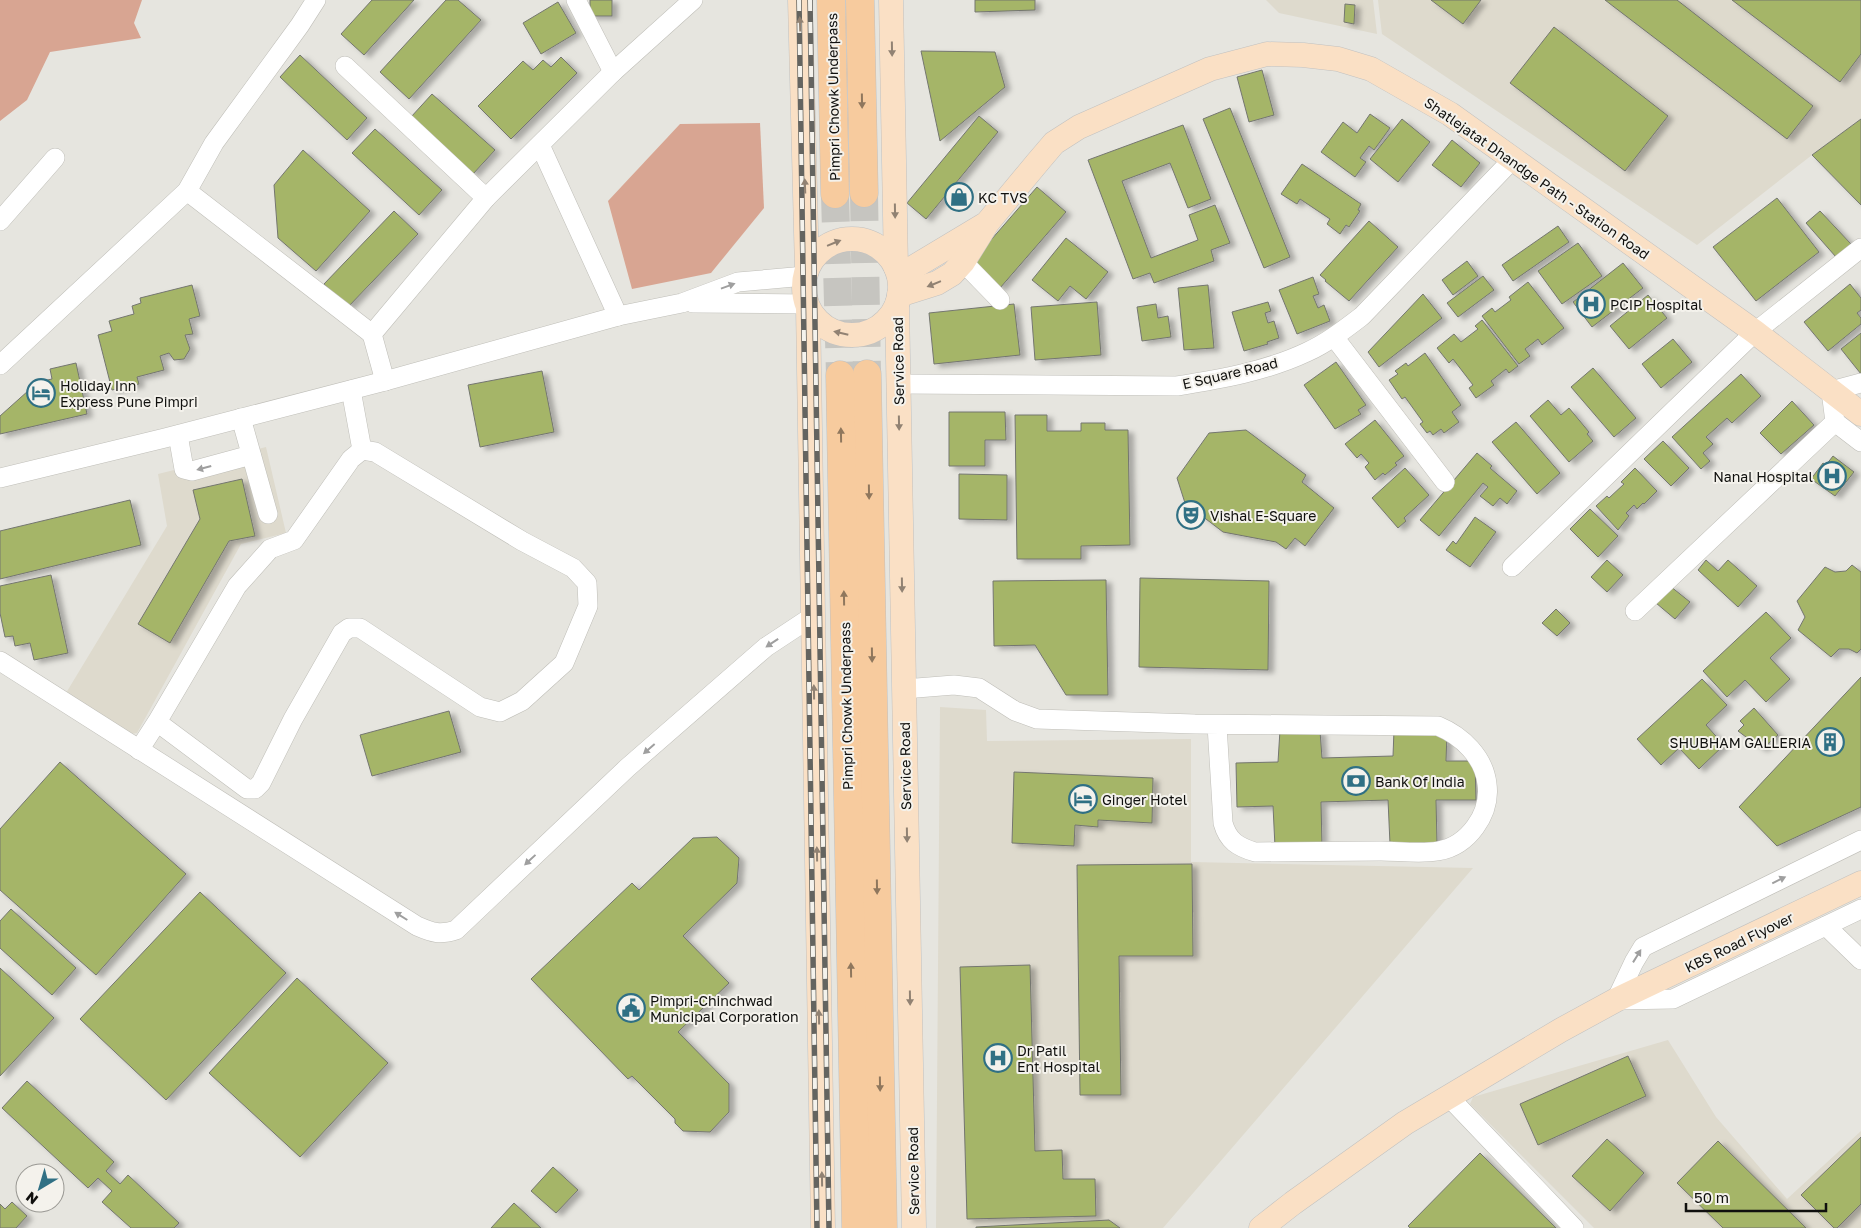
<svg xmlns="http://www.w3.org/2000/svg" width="1861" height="1228" font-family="'Golos Text',sans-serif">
	<defs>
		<filter id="shadow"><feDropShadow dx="5.5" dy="3" stdDeviation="2.5" flood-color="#0004"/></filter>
	</defs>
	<rect width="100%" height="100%" fill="#e6e5df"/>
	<g fill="#dedacd">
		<polygon points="1266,0 1373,0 1377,34 1279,13"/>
		<polygon points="1378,0 1861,0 1861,119 1812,155 1697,245 1382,34"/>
		<polygon points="266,447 286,533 241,544 137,733 131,734 66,693 167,526 158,474"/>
		<polygon points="940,707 986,710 987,741 1191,739 1191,862 1473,868 1163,1228 936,1228"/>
		<polygon points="1668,1040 1716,1117 1787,1199 1861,1131 1861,1228 1594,1228 1470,1104 1473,1097"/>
	</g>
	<g fill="#d8a592">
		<polygon points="0,0 142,0 134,23 141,38 50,52 27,100 0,121"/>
		<polygon points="760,123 764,208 711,273 632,289 608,201 680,124"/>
	</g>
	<g fill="#a5b567" stroke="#747670" filter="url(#shadow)">
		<polygon points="372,0 414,0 364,55 341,34"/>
		<polygon points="446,0 458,0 481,20 409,99 380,72"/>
		<rect x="590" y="0" width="22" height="16"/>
		<polygon points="975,0 1035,0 1035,10 975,12"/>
		<polygon points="1431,0 1481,0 1463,24"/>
		<polygon points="1605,0 1677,0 1813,106 1787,139"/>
		<polygon points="1732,0 1861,0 1861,54 1840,82"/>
		<polygon points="558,2 576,33 541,54 523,23"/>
		<polygon points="1345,4 1355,5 1354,24 1344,22"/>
		<polygon points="1554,27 1668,116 1625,171 1510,83"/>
		<polygon points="921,51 995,52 1005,87 940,141"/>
		<polygon points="300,55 367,118 347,140 280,77"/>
		<polygon points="561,57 577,73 511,139 478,106 523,61 533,70 543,60 551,67"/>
		<polygon points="1262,70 1274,115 1249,122 1237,77"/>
		<polygon points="432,94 495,150 473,174 411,117"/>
		<polygon points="1230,108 1290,257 1264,268 1203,119"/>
		<polygon points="1370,114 1390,128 1374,150 1369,146 1360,158 1366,162 1355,177 1321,152 1343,122 1357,133"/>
		<polygon points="979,116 998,132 926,219 907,203"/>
		<polygon points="1402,119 1430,142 1398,182 1370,159"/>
		<polygon points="1861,119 1861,205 1812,155"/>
		<polygon points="1183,125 1211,199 1188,208 1170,163 1122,181 1151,258 1198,240 1189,215 1215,205 1230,243 1211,250 1214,261 1154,283 1150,273 1133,279 1088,160"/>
		<polygon points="375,129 442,190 419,215 352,153"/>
		<polygon points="1452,140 1480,163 1461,187 1432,165"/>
		<polygon points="303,150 370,211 316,271 278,238 274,185"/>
		<polygon points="1302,164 1361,204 1358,210 1360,211 1349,227 1346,225 1340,234 1327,224 1330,219 1300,199 1297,204 1281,194"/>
		<polygon points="1037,187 1066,212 1000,288 971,263"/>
		<polygon points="1777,198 1819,252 1756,301 1713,247"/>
		<polygon points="394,211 418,234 348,307 324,284"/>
		<polygon points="1820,211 1851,244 1836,257 1806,223"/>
		<polygon points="1369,221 1398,247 1349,301 1325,281 1326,280 1320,275"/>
		<polygon points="1558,226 1569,242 1513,281 1502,265"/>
		<polygon points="1066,238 1108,272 1086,299 1070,286 1058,301 1032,280"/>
		<polygon points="1578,243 1602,276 1562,304 1538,271"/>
		<polygon points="1467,261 1478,276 1453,295 1442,280"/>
		<polygon points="1623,263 1643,288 1592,327 1573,302"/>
		<polygon points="1483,276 1494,290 1458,317 1447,303"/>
		<polygon points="1313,277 1319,294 1313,296 1318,308 1324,305 1330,321 1297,334 1279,290"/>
		<polygon points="1528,282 1564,328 1542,345 1538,339 1525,349 1530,356 1519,364 1482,316 1492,308 1495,312 1511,300 1509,297"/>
		<polygon points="1850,284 1861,298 1861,310 1857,313 1861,318 1861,324 1828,351 1804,322"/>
		<polygon points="192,285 200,316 189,319 193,334 185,335 190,349 184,359 174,360 169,353 160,356 164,370 137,377 139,384 112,390 98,335 112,331 109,321 134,314 132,306 141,303 140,298"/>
		<polygon points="1208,285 1214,348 1184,350 1178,288"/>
		<polygon points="1423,294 1442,318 1379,367 1368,352"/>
		<polygon points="1648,295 1667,318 1629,349 1610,326"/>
		<polygon points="1097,302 1101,355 1035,360 1031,307"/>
		<polygon points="1268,302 1271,311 1265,313 1268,323 1274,321 1279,338 1267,342 1268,344 1244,351 1232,312"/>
		<polygon points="1014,304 1020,355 934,364 929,313"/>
		<polygon points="1156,304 1158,318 1168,316 1171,337 1142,341 1137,307"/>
		<polygon points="1482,320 1518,366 1509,373 1506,369 1491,381 1494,385 1476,398 1469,388 1473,385 1453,359 1449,363 1437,348 1454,334 1461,342 1478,329 1475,326"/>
		<polygon points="1861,333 1861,374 1841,349"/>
		<polygon points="1673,339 1692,362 1661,388 1642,364"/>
		<polygon points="1425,353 1461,405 1452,412 1459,422 1444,433 1441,429 1433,435 1430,431 1427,433 1420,424 1423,422 1405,397 1402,399 1389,380 1398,374 1395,371 1406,363 1408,366"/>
		<polygon points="1336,362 1366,405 1358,410 1361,414 1335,429 1304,385"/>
		<polygon points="76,363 87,414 0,434 0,416 38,382 52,379 50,369"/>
		<polygon points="1593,368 1636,418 1614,437 1571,387"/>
		<polygon points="542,371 554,432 480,447 468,385"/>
		<polygon points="1741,374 1761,396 1732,423 1727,418 1706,437 1713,444 1703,453 1710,461 1701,469 1672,437"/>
		<polygon points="1548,400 1561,415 1569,408 1589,432 1587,434 1593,441 1569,462 1530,416"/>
		<polygon points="1792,401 1814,425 1781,454 1760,433"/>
		<polygon points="949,412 1005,412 1006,440 985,440 985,466 949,466"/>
		<polygon points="1015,415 1047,415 1047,431 1081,431 1081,423 1105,423 1105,430 1128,430 1130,545 1081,546 1081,559 1017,559"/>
		<polygon points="1375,420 1404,456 1395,463 1397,465 1385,475 1383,473 1375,480 1365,467 1369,463 1361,454 1357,458 1345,444"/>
		<polygon points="1516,422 1560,473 1537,494 1492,442"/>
		<polygon points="1246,430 1306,475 1302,482 1334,508 1305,546 1295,538 1286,549 1276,542 1223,532 1185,503 1177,478 1209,433"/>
		<polygon points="1663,441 1689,468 1671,486 1644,459"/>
		<polygon points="1477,453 1492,466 1490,468 1517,491 1507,504 1500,498 1493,506 1480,496 1488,487 1483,483 1439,536 1420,520"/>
		<polygon points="1833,456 1854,472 1835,496 1811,479 1823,463 1826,465"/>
		<polygon points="1405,468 1429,495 1404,518 1406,521 1398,528 1372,498"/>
		<polygon points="1635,468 1657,491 1644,504 1643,503 1637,509 1634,505 1626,513 1629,516 1618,530 1596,506 1607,496 1609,498 1624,484 1621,482"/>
		<polygon points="959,474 1007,475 1007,520 959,519"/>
		<polygon points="242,479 255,536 229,541 170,643 138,624 200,519 193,490"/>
		<polygon points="130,500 141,545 0,579 0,531"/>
		<polygon points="1590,509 1618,536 1598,557 1570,529"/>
		<polygon points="1475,517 1496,532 1470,567 1446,550 1453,541 1456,544"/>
		<polygon points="1607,560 1623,575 1607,592 1591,577"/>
		<polygon points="1706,560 1718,571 1728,560 1757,586 1738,607 1698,570"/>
		<polygon points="1852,565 1861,572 1861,649 1857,653 1849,649 1839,649 1831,657 1798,630 1805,617 1797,601 1825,567 1835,572 1846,571"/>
		<polygon points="51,575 68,653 34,660 30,643 15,646 13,636 5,637 0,613 0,586"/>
		<polygon points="1140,578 1269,581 1268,670 1139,667"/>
		<polygon points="1106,580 1108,695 1066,695 1035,645 994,646 993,581"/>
		<polygon points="1670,586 1690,602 1675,619 1656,603"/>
		<polygon points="1556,609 1570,623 1557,636 1542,623"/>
		<polygon points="1766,612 1791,638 1770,658 1790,679 1766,702 1745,680 1727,697 1703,671"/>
		<polygon points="1861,677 1861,807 1777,846 1739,807"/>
		<polygon points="1702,679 1727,705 1706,725 1724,745 1699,769 1679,748 1661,765 1637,739"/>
		<polygon points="1754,708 1778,735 1762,749 1738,731 1744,725 1740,721"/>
		<polygon points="449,711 461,752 372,776 360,735"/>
		<polygon points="1280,730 1320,731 1322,758 1393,756 1394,730 1447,733 1446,761 1475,761 1476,800 1436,800 1437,843 1390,844 1388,800 1321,802 1322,846 1275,847 1273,806 1237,807 1236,763 1278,762"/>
		<polygon points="60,762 186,874 96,975 0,890 0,829"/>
		<polygon points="1014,772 1153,778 1152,823 1098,820 1098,827 1075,825 1074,846 1012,843"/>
		<polygon points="717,837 739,858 737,883 683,936 729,983 678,1032 729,1084 729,1112 710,1132 683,1131 675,1123 675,1119 632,1076 628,1079 531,979 632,883 639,890 693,838"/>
		<polygon points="1192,864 1193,956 1119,956 1121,1095 1080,1095 1077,865"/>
		<polygon points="200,892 286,973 166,1100 80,1019"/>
		<polygon points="11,909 76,968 52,995 0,948 0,921"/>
		<polygon points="1030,965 1035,1151 1062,1150 1063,1179 1095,1179 1096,1216 967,1219 960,967"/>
		<polygon points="0,968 54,1018 0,1076"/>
		<polygon points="297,978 388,1063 300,1157 209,1073"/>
		<polygon points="1628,1056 1646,1096 1538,1145 1520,1104"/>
		<polygon points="27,1081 114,1162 106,1171 120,1184 128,1175 179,1223 174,1228 131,1228 102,1202 112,1191 98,1178 88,1188 2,1108"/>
		<polygon points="1861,1137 1861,1204 1837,1228 1834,1228 1801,1195"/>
		<polygon points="1607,1139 1644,1173 1610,1211 1572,1176"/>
		<polygon points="1718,1141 1806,1228 1723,1228 1677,1183"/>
		<polygon points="1480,1153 1556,1228 1410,1228 1408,1226"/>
		<polygon points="553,1167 578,1190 556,1213 531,1191"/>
		<polygon points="12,1202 27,1216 16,1228 0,1228 0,1204 5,1209"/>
		<polygon points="514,1203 541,1228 491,1228"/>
		<polygon points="1109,1220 1120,1228 976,1228 976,1227"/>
	</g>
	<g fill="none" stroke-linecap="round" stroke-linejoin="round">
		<g stroke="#c6c5c0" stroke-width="28" stroke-dasharray="28 14" stroke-linecap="butt">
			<polyline points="864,193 867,374"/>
			<polyline points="835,194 840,375"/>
		</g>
		<defs>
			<g id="minor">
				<polyline points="576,0 613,72"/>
				<polyline points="345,66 486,198"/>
				<polyline points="540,145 618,316"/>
				<polyline points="187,191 372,334"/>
				<polyline points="0,221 55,158"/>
				<polyline points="963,262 1000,300"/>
				<polyline points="693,303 807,304"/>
				<polyline points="1334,337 1445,482"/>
				<polyline points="0,365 187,191 214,143 300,25 316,0"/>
				<polyline points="385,381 372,334 486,198 613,72 693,0"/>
				<polyline points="1861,383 1831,391 1835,422 1861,442"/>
				<path d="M898,384L1177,386C1221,379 1267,371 1307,352C1327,343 1345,329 1362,316L1513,159"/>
				<polyline points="351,390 362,450"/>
				<polyline points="241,418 268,514"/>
				<polyline points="178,435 184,469 192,471 251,455"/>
				<polyline points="0,478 165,438 385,381 618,316 682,303 738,282 805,276"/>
				<polyline points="1512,567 1755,332 1861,248"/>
				<polyline points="1635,611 1835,422"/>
				<path d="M0,661L417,926C433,933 440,935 456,930L627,768L766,647L813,616"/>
				<path d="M904,689L954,685L979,688L1015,711L1037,719L1195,724L1438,726C1462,736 1484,757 1487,784C1491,814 1468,846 1438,851C1421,854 1398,851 1381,851C1339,851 1297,852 1255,852C1238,847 1228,841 1223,823L1217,725"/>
				<polyline points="139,750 157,722 237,586 270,549 294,540 351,459 362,450 375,452 522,541 573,568 587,583 588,606 564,663 522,701 500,712 480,707 360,628 349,628 342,633 293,719 261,783 255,789 247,789 157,722"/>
				<polyline points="1861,840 1643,947 1634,962 1616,1000 1673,999 1861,909"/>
				<polyline points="1826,926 1861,960"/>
				<polyline points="1448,1096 1574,1228"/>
			</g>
			<g id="major">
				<polyline points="800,0 807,270"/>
				<polyline points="891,0 896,268"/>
				<circle cx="852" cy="287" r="48"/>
				<polyline points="899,276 984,225"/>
				<polyline points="899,295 937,283 952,274 963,262 988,222 1037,163 1054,143 1079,127 1210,69 1267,54 1303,55 1338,59 1371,69 1450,114 1755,332 1861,414"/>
				<polyline points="897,304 914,1228"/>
				<polyline points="808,307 823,1228"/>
				<polyline points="1261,1228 1293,1203 1405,1123 1561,1030 1616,1000 1861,883"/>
			</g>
			<g id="highway">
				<polyline points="831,0 835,194"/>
				<polyline points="860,0 864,193"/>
				<polyline points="867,374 883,1228"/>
				<polyline points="840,375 856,1228"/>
			</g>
		</defs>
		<use href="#minor" stroke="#bfbeb8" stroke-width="20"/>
		<use href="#major" stroke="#c1c1c0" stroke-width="25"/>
		<use href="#highway" stroke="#c1c1c0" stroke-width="29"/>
		<use href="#minor" stroke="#fff" stroke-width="19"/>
		<use href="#major" stroke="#fae0c5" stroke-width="24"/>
		<use href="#highway" stroke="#f7cb9e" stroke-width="28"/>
		<defs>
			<g id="rail">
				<polyline points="799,0 817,1228"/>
				<polyline points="810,0 829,1228"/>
			</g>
		</defs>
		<use href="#rail" stroke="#646460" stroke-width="5.5"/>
		<use href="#rail" stroke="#f4f2ec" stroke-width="4" stroke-dasharray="11" stroke-linecap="butt"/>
	</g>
	<defs><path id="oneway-solid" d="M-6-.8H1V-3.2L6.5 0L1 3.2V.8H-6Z" transform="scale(1.25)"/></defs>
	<g fill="#918273">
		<use href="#oneway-solid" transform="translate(800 24) rotate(-92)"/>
		<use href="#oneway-solid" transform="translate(892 49) rotate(89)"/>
		<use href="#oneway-solid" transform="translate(805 186) rotate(-92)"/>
		<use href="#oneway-solid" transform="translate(895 211) rotate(89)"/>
		<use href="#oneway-solid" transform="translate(834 243) rotate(-22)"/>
		<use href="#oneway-solid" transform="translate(934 284) rotate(158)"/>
		<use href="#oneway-solid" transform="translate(841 333) rotate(-167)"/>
		<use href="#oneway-solid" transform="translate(899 423) rotate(89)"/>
		<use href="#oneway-solid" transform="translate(902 585) rotate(89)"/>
		<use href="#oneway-solid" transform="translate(814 692) rotate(-91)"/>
		<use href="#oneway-solid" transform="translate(907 835) rotate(89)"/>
		<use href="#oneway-solid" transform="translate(817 854) rotate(-91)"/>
		<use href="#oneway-solid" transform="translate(910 998) rotate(89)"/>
		<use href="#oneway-solid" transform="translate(819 1017) rotate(-91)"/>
		<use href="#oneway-solid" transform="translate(822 1179) rotate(-91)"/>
	</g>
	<g fill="#8f775d">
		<use href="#oneway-solid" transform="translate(862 101) rotate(89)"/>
		<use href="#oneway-solid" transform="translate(841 435) rotate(-91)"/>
		<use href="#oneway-solid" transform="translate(869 492) rotate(89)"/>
		<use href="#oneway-solid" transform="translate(844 598) rotate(-91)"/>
		<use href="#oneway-solid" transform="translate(872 655) rotate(89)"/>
		<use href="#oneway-solid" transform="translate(877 887) rotate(89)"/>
		<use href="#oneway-solid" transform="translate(851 970) rotate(-91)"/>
		<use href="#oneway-solid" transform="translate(880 1084) rotate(89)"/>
	</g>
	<g fill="#9f9f9f">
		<use href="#oneway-solid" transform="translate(728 286) rotate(-20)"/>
		<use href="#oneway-solid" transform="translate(204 468) rotate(165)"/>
		<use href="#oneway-solid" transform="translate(772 643) rotate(146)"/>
		<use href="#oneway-solid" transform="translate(649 749) rotate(139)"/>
		<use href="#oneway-solid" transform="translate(530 860) rotate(137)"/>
		<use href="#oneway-solid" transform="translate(1779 880) rotate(-26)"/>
		<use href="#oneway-solid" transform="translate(401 916) rotate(-148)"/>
		<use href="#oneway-solid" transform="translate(1637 956) rotate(-58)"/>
	</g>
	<defs>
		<symbol id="shop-ring" viewBox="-11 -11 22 22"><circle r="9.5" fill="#f4f2ec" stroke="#307084" stroke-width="1.5"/><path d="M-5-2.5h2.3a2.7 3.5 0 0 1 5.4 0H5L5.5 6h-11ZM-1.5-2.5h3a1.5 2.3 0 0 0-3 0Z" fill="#307084"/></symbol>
		<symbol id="hospital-ring" viewBox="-11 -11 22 22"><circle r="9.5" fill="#f4f2ec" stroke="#307084" stroke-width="1.5"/><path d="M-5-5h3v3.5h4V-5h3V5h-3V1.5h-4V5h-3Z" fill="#307084"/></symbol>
		<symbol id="hotel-ring" viewBox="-11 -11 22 22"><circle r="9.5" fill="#f4f2ec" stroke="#307084" stroke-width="1.5"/><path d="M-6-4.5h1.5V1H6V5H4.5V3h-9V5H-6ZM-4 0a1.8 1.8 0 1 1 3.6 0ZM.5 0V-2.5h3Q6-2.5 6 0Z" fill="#307084"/></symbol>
		<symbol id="theatre-ring" viewBox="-11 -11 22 22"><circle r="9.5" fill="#f4f2ec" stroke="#307084" stroke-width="1.5"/><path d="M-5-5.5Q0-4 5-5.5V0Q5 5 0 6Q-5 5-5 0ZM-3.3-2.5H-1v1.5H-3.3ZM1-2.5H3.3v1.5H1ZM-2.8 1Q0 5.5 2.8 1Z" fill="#307084"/></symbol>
		<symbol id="building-ring" viewBox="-11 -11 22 22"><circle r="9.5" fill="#f4f2ec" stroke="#307084" stroke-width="1.5"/><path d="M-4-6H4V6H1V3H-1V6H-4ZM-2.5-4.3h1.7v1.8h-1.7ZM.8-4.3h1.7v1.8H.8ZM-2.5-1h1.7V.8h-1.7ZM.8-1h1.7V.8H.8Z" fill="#307084"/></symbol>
		<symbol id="bank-ring" viewBox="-11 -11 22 22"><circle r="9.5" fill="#f4f2ec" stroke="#307084" stroke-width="1.5"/><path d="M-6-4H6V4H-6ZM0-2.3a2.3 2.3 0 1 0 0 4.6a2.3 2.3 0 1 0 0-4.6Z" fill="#307084"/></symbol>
		<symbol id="civic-ring" viewBox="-11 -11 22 22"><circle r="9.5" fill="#f4f2ec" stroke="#307084" stroke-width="1.5"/><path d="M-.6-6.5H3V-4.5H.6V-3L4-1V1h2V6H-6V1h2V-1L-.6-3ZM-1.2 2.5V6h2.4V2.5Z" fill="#307084"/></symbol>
	</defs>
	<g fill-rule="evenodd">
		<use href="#shop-ring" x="943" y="181" width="32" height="32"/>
		<use href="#hospital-ring" x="1575" y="288" width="32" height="32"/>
		<use href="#hotel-ring" x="25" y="377" width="32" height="32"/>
		<use href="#hospital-ring" x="1816" y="460" width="32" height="32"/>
		<use href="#theatre-ring" x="1175" y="499" width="32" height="32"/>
		<use href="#building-ring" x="1814" y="726" width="32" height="32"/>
		<use href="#bank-ring" x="1340" y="765" width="32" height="32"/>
		<use href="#hotel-ring" x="1067" y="783" width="32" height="32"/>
		<use href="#civic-ring" x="615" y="992" width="32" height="32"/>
		<use href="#hospital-ring" x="982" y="1042" width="32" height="32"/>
	</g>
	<g text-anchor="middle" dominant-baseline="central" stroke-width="4" stroke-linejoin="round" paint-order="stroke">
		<g font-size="14" fill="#10100e" stroke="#f4f2ec">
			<text transform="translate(833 97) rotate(-91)">Pimpri Chowk Underpass</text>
			<text transform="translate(1537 178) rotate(35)">Shatlejatat Dhandge Path - Station Road</text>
			<text transform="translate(898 361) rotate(-91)">Service Road</text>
			<text transform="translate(1230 373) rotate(-13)">E Square Road</text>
			<text transform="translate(846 706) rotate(-91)">Pimpri Chowk Underpass</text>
			<text transform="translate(905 766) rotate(-91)">Service Road</text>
			<text transform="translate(1739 942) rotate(-26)">KBS Road Flyover</text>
			<text transform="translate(913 1171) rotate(-91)">Service Road</text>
		</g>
		<g font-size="14" fill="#10100e" stroke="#f4f2ec" text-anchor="start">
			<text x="978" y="197">KC TVS</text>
			<text x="1610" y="304">PCIP Hospital</text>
			<text x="60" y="385">Holiday Inn<tspan x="60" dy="16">Express Pune Pimpri</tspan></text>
			<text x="1813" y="476" text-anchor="end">Nanal Hospital</text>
			<text x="1210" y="515">Vishal E-Square</text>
			<text x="1811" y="742" text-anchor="end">SHUBHAM GALLERIA</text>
			<text x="1375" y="781">Bank Of India</text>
			<text x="1102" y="799">Ginger Hotel</text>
			<text x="650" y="1000">Pimpri-Chinchwad<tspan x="650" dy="16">Municipal Corporation</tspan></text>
			<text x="1017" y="1050">Dr Patil<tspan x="1017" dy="16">Ent Hospital</tspan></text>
		</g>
	</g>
	<g transform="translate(40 1188) rotate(218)"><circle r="24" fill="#f4f2ec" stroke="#999893"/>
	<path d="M0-4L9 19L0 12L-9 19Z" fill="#307084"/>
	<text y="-8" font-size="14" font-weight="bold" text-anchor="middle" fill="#10100e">N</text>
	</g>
	<path d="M1686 1203v8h140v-8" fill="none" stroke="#10100e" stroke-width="2.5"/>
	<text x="1694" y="1203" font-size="15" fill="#10100e" stroke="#f4f2ec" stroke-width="4" paint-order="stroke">50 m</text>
</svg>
